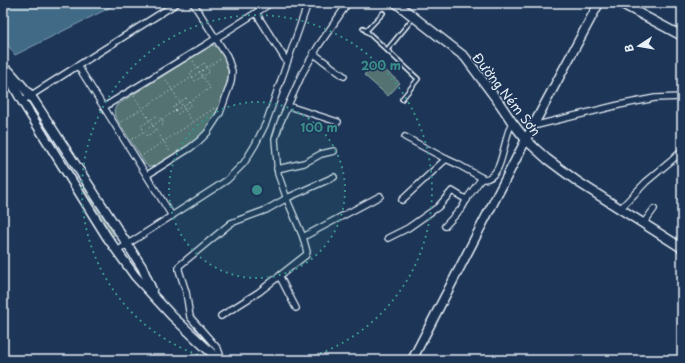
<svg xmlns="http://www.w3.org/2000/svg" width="685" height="363" font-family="'Playpen Sans',sans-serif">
	<rect width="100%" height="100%" fill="#1d3557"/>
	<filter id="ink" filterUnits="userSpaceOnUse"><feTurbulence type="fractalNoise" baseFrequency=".025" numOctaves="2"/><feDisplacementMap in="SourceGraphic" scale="8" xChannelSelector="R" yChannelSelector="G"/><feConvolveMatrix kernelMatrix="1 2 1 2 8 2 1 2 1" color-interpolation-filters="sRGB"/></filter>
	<g filter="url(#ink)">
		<g fill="#537271" stroke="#9eb2b4">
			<path d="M211,45C219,46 224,54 226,62C230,72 227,82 224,92C220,105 215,120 205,130C192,146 172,156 155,166L149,167L146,165L115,116L114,110L117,105Z"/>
			<polygon points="376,62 400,83 388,96 364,75"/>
			<polygon points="82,185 114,235 113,236 111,236 110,234 81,188 80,187"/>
		</g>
		<polygon fill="#3f6a86" stroke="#83a0b4" points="3,3 119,3 15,55 3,38"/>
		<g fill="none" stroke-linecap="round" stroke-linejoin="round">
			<defs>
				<g id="lane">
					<polyline points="363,28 387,50"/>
					<polyline points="366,31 383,13"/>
					<polyline points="402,99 418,79 387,50 414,17"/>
				</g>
				<g id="street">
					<polyline points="256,13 287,62"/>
					<polyline points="313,53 344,76"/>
					<polyline points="78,66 172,216"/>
					<polyline points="22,101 177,3"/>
					<polyline points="288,106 338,122"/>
					<polyline points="104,107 204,46 271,3"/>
					<polyline points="533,126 619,105 655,98 682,97"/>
					<polyline points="405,137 446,159"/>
					<polyline points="277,169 304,163 312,159 321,154 334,151"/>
					<polyline points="147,175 190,148 199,141 207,133 220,113 231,82 232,71 227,56 193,3"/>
					<path d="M402,200L446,159L457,164L484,179C500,178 502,153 506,141C507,134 510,128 512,122"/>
					<polyline points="620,209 646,182 671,161 682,151"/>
					<polyline points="643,224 654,209"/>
					<polyline points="445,226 462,208 468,197 482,178"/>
					<polyline points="303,237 380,196"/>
					<polyline points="388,238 408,228 438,207 452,191 467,200"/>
					<polyline points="117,251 218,186 227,180 244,163 255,145 266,123 308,3"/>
					<polyline points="280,277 296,308"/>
					<polyline points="221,316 259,292 306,255 307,252 303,237 288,202 278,174 275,139 280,123 303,72 319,45 348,3"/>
					<polyline points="220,360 221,357 218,349 190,317 186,292 179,270 179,266 231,223 266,210 287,198 334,177"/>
				</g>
				<g id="secondary">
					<polyline points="396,3 465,57 500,104 512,122 526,140 547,159 578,182 682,248"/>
					<polyline points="620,3 682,36"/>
					<polyline points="3,67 22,101 107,237 135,276 172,316 219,360"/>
					<polyline points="9,71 31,96 142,267 152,290"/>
					<polyline points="412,360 533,126 599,3"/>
				</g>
			</defs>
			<use href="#lane" stroke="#e8f1f8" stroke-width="6"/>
			<use href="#street" stroke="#e8f1f8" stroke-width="8"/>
			<use href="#secondary" stroke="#e8f1f8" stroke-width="11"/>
			<g stroke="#e8f1f8" stroke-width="1" stroke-dasharray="1 3" stroke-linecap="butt">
				<polygon points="204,63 210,72 195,81 190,73"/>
				<polyline points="164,77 192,121"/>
				<polyline points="134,96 171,153"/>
				<polygon points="186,98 191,105 178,114 173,107"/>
				<polygon points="158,115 164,124 147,136 141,126"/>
				<polyline points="121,122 222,58"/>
				<polyline points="132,139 210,88 193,61"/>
				<polyline points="143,155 216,107"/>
			</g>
			<use href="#lane" stroke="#1d3557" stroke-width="3"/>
			<use href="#street" stroke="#1d3557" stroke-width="5.5"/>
			<use href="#secondary" stroke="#1d3557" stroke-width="8"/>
		</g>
	</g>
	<circle cx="257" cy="190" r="88" fill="#3a8f8a" fill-opacity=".12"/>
	<g fill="none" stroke="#3a8f8a" stroke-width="2" stroke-dasharray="2 4">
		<circle cx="257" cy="190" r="88"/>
		<path d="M215 360A175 175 0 1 1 299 360"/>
	</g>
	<g text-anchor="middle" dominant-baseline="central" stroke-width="3" stroke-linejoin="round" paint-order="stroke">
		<g font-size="13" fill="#e8f1f8" stroke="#1d3557">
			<text transform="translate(507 94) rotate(52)">Đường Ném Sơn</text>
		</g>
	</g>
	<circle cx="257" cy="190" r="6" fill="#3a8f8a" stroke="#1d3557" stroke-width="2"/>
	<g font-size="12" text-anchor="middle" font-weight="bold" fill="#3a8f8a" stroke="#1d3557" stroke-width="3" stroke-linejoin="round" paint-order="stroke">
		<text x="381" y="70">200 m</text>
		<text x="319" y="132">100 m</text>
	</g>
	<rect width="685" height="363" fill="none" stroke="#1d3557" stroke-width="16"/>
	<rect x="8" y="8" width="669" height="347" fill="none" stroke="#e8f1f8" stroke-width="1.5" filter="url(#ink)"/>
	<g transform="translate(639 46) rotate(258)" stroke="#1d3557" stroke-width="3" paint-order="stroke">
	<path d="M0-3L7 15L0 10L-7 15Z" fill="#e8f1f8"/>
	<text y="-6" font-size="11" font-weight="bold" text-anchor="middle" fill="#e8f1f8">B</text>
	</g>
</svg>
